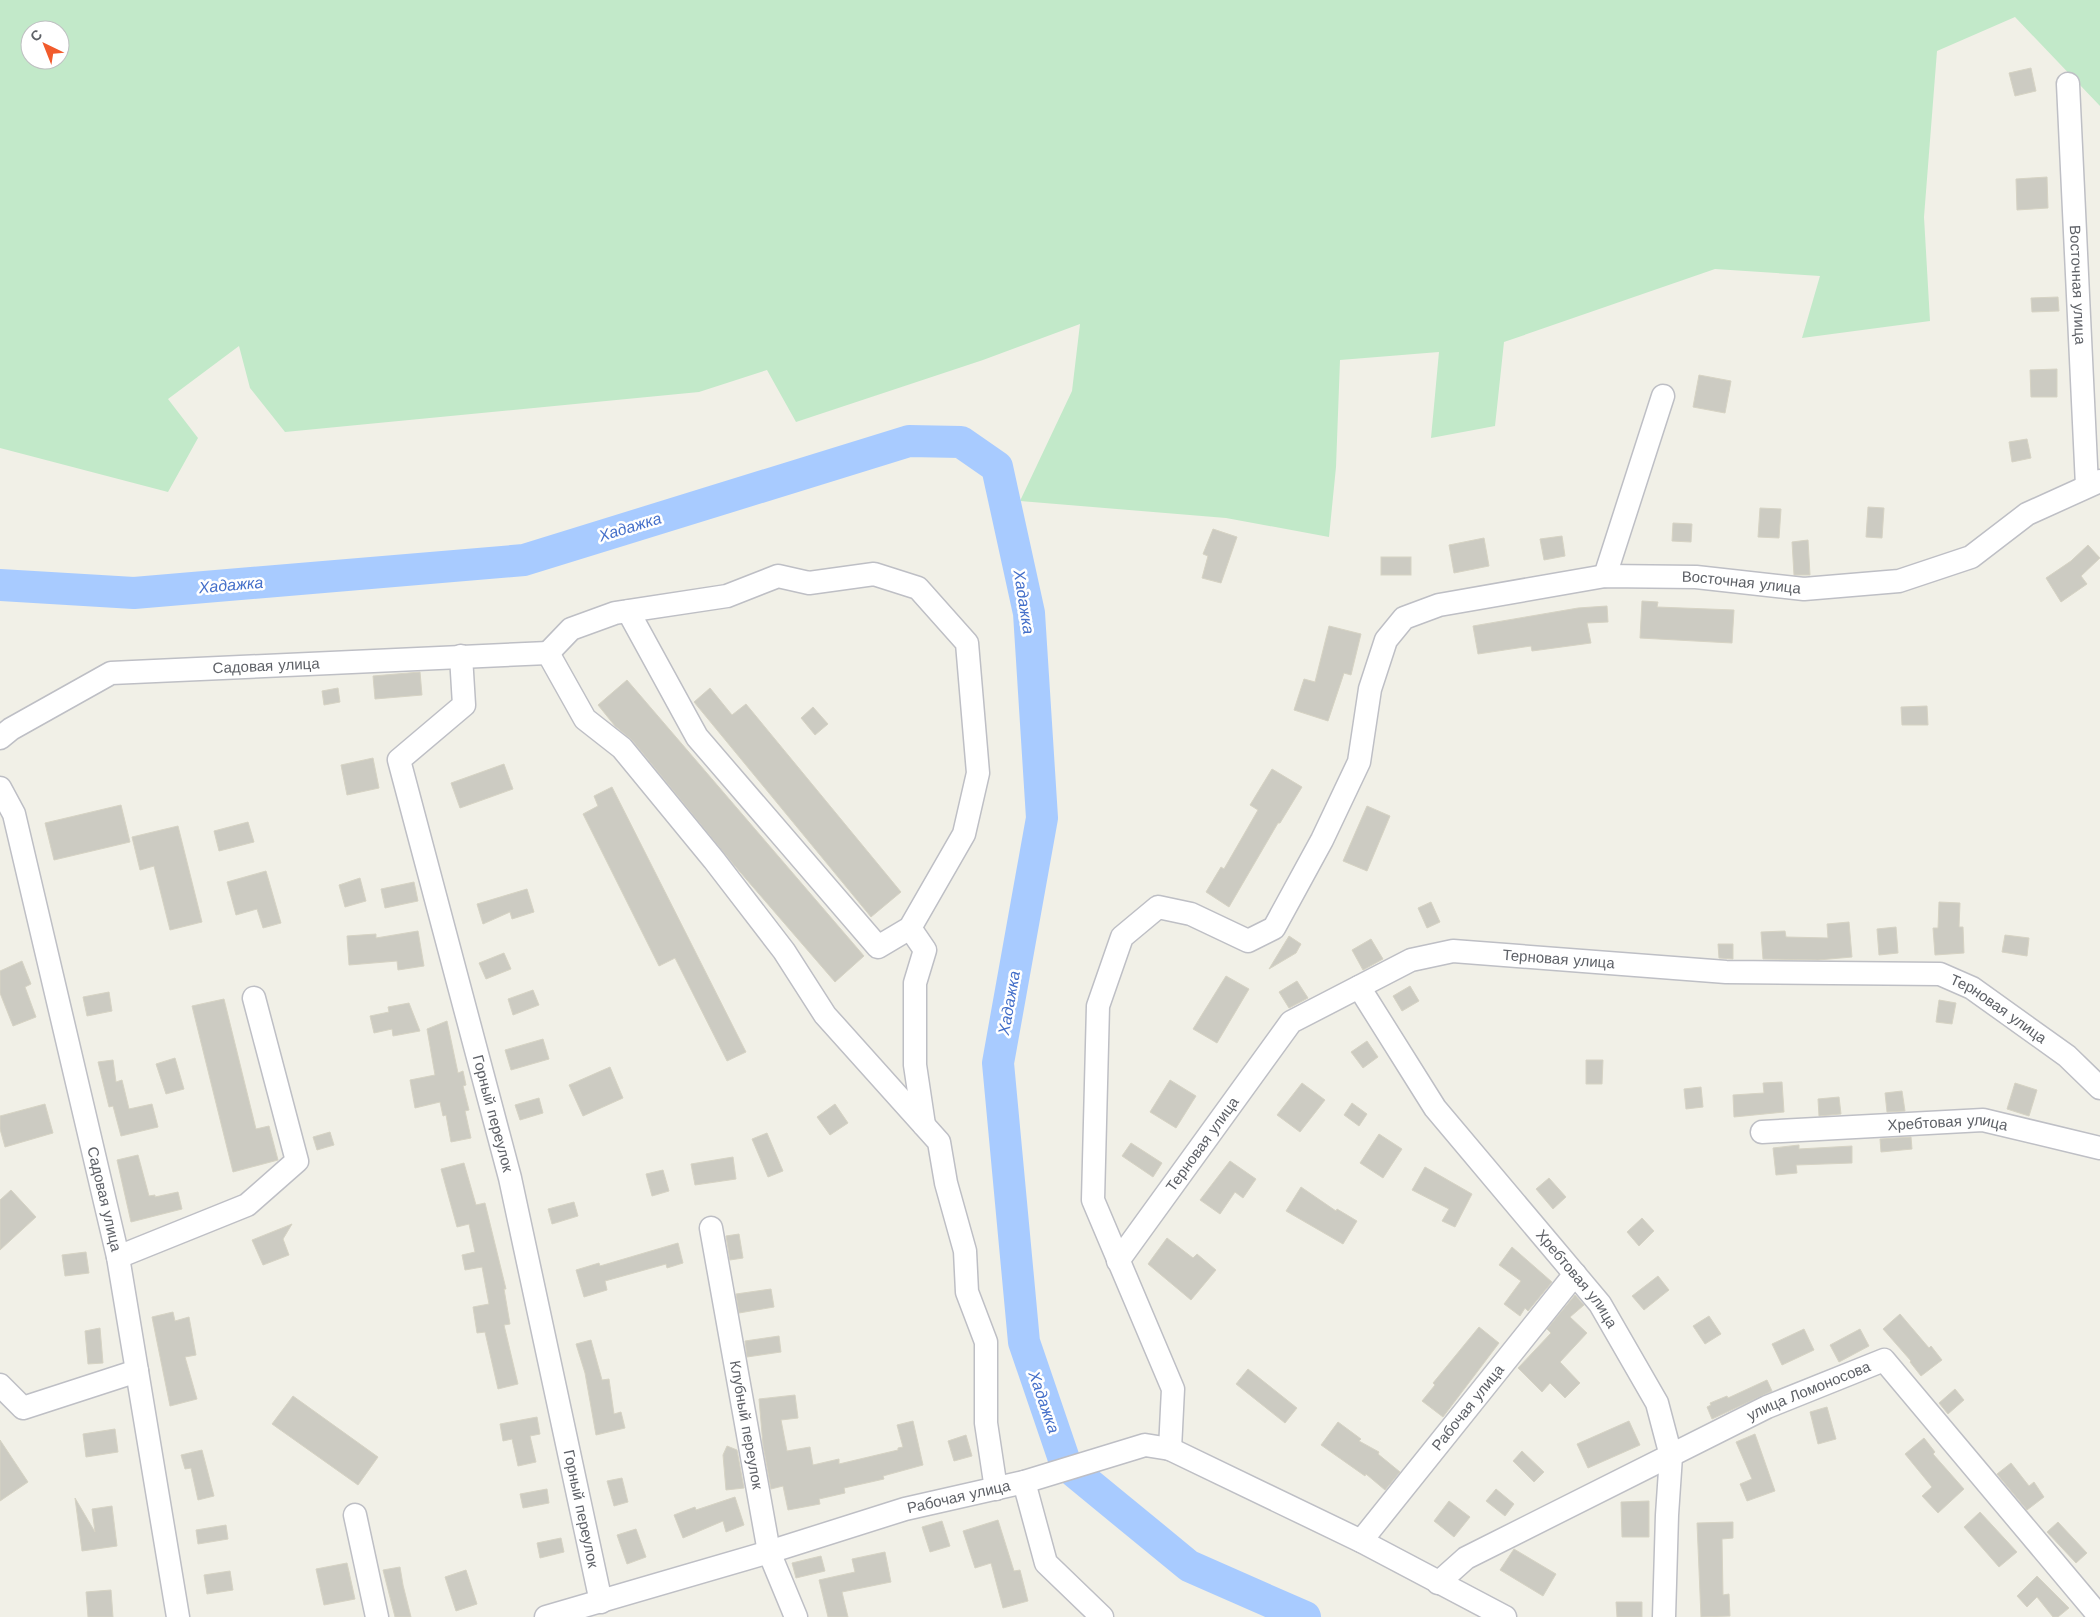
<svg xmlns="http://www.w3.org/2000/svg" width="2100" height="1617" font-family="'Work Sans',sans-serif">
	<rect width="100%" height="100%" fill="#f1f0e7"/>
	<path fill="#c2e9c9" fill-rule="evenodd" d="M0,0H2100V106L2015,17L1937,51L1924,217L1930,321L1802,338L1820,276L1715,269L1504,342L1495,426L1431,438L1439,352L1340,360L1336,467L1329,537L1226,518L1020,501L1072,391L1080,324L983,360L796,422L767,370L699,392L285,432L250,388L239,346L168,399L198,438L168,492L0,448ZM30,30H60V60H30Z"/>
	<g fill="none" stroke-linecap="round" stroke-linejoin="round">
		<polyline stroke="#a8cbff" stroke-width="32" points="0,585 134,593 524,560 909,441 961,442 997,467 1029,613 1042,818 998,1063 1024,1342 1066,1465 1189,1566 1305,1617"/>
	</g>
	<g fill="#cccbc2" stroke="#d6d3c4">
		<polygon points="2031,68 2036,91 2015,96 2009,73"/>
		<polygon points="2047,177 2048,208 2017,210 2016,179"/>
		<polygon points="2058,297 2059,311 2032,312 2031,298"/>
		<polygon points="2057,369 2057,397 2031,397 2030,370"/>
		<polygon points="1699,375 1731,381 1725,413 1693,407"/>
		<polygon points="2027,439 2031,458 2012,462 2009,442"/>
		<polygon points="1868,507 1884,508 1882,538 1866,537"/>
		<polygon points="1760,508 1781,509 1779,538 1758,537"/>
		<polygon points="1673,523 1692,524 1691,542 1672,541"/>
		<polygon points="1213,529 1237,537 1221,583 1202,578 1208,556 1203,554"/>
		<polygon points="1562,536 1565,556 1544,560 1540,539"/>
		<polygon points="1484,538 1489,566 1454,573 1449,545"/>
		<polygon points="1808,540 1810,575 1794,575 1792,542"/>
		<polygon points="2088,545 2100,558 2081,576 2087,584 2061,602 2046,578 2071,561"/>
		<rect x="1381" y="557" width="30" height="18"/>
		<polygon points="1642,601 1658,602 1657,607 1734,610 1732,643 1640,638"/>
		<polygon points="1607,606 1608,622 1587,623 1591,643 1532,651 1531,646 1478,654 1473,626 1578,608"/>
		<polygon points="1329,626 1361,634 1351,675 1344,673 1328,721 1294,710 1304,679 1315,682"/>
		<polygon points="420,672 422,695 375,699 373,676"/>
		<polygon points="627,680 864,956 835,982 734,865 632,740 615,726 598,705"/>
		<polygon points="338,688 340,702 324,705 322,691"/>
		<polygon points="710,688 732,715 746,704 901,892 871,917 694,702"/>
		<polygon points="1927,706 1928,725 1902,725 1901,707"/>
		<polygon points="813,707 828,724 815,735 801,718"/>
		<polygon points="373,758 379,788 347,795 341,765"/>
		<polygon points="504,764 513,789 460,808 451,783"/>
		<polygon points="1272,769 1302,787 1280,823 1278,823 1229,907 1206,892 1221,867 1224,869 1258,810 1250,805"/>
		<polygon points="612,787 746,1052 727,1061 675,958 659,966 583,814 598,806 594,796"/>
		<polygon points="121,805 130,842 54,860 45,823"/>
		<polygon points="1367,806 1390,816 1367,871 1343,861"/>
		<polygon points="248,822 254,842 219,851 214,831"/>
		<polygon points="178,826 202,922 170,930 154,866 140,870 132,837"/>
		<polygon points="266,871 281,923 263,928 257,909 236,915 227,882"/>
		<polygon points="360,878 366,901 345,907 339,885"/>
		<polygon points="414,882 418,901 385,908 381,889"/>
		<polygon points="527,889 534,912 512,919 510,912 483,924 477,904"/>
		<polygon points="1431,902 1440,922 1427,928 1418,908"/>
		<polygon points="1939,902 1960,903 1959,927 1963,927 1964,953 1935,955 1933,928 1938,928"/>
		<polygon points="1849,922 1852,957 1818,960 1763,959 1761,932 1785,931 1786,937 1828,938 1827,924"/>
		<polygon points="1896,927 1898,953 1879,955 1877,929"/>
		<polygon points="418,931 424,966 398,970 397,961 349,965 347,936 376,934 376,938"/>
		<polygon points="2005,935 2029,938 2027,956 2002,952"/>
		<polygon points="1289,936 1301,944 1296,953 1269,969"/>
		<polygon points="1371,939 1383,959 1363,970 1352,950"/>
		<polygon points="1718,944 1733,944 1733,959 1719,958"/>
		<polygon points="504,953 511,969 486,979 479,963"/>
		<polygon points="22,961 31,984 25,987 36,1017 13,1026 0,993 0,971"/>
		<polygon points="1226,976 1249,989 1217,1043 1193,1029"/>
		<polygon points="1297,981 1308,998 1289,1008 1279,992"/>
		<polygon points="1410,986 1419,1001 1402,1011 1393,996"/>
		<polygon points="533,990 539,1005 513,1015 508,999"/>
		<polygon points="109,992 112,1011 87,1016 83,997"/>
		<polygon points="224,999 256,1129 269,1126 278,1160 233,1172 192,1006"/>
		<polygon points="1939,1000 1956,1003 1952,1024 1936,1022"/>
		<polygon points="409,1003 420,1031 393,1036 392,1029 374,1033 370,1016 389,1012 388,1007"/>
		<polygon points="447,1021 458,1073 463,1071 466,1085 463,1086 469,1110 465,1111 471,1138 451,1142 446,1115 443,1116 440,1102 415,1108 410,1080 435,1075 427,1029"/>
		<polygon points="543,1039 549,1059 511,1070 505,1050"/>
		<polygon points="1367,1041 1378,1057 1363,1068 1351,1052"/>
		<polygon points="175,1058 184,1089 166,1094 156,1064"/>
		<polygon points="113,1060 116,1082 122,1080 129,1109 152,1104 158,1127 121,1136 113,1106 109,1107 98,1062"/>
		<polygon points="1586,1060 1603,1060 1602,1084 1586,1084"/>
		<polygon points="610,1067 623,1098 583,1116 569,1085"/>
		<polygon points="1170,1080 1196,1096 1176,1128 1150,1112"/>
		<polygon points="1782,1082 1784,1112 1734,1117 1733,1095 1764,1093 1763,1083"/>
		<polygon points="1302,1083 1325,1100 1300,1132 1277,1115"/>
		<polygon points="2015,1083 2037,1090 2029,1116 2007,1109"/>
		<polygon points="1701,1087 1703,1107 1686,1109 1684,1089"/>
		<polygon points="1902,1091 1905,1111 1887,1112 1885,1093"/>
		<polygon points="1839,1097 1841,1114 1819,1116 1818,1099"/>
		<polygon points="539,1098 543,1113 520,1120 515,1105"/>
		<polygon points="1352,1103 1367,1114 1359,1126 1344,1115"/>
		<polygon points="45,1104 53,1133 5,1147 0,1129 0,1116"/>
		<polygon points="835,1104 848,1123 830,1135 817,1117"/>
		<polygon points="330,1132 334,1145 317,1150 313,1137"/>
		<polygon points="767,1133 783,1171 768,1177 752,1139"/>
		<polygon points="1379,1134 1402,1149 1383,1178 1360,1163"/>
		<polygon points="1911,1137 1912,1149 1881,1152 1880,1139"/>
		<polygon points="1131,1143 1162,1163 1153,1177 1122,1156"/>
		<polygon points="1799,1145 1799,1149 1852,1146 1852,1163 1796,1165 1797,1173 1776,1175 1773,1148"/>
		<polygon points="138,1155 149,1196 155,1195 155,1197 178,1192 182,1209 131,1222 117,1160"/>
		<polygon points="733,1157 736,1179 695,1185 691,1164"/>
		<polygon points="1230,1161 1256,1179 1243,1198 1235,1192 1220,1214 1200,1200"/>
		<polygon points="464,1163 476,1205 485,1203 506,1289 504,1289 510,1324 504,1325 518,1384 498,1389 485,1332 477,1333 473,1307 489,1304 482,1267 465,1270 462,1255 475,1252 469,1224 457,1227 441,1169"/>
		<polygon points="1425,1167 1472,1194 1455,1227 1442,1221 1449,1209 1412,1190"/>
		<polygon points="663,1170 669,1191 652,1196 646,1174"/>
		<polygon points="1549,1178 1566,1197 1553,1209 1536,1189"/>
		<polygon points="1301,1187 1336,1211 1337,1209 1357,1221 1343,1244 1286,1211"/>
		<polygon points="11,1190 36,1217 0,1250 0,1200"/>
		<polygon points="574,1202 578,1216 552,1224 548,1209"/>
		<polygon points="1642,1218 1654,1231 1639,1246 1627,1232"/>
		<polygon points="292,1224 283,1239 289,1255 263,1265 252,1240"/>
		<polygon points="739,1234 743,1258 730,1260 726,1236"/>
		<polygon points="1167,1238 1193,1258 1197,1254 1216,1270 1191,1300 1148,1264"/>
		<polygon points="678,1243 683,1263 667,1268 666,1264 605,1281 607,1290 584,1297 576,1270 599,1263 600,1266"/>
		<polygon points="1512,1247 1552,1282 1528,1311 1525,1308 1520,1316 1504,1304 1521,1281 1499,1265"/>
		<polygon points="86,1252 89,1273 65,1276 62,1255"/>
		<polygon points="1658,1276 1669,1290 1644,1310 1632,1296"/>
		<polygon points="771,1289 774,1307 739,1313 736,1294"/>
		<polygon points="1575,1295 1584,1305 1570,1317 1587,1333 1560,1362 1580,1383 1565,1398 1550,1383 1542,1392 1518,1368 1551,1333 1547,1329"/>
		<polygon points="173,1312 175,1321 189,1317 196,1355 185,1357 197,1399 170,1406 152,1317"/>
		<polygon points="1900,1314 1929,1348 1931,1346 1942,1360 1921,1376 1910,1362 1911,1361 1883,1329"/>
		<polygon points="1709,1316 1721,1334 1705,1344 1693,1326"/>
		<polygon points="1479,1327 1499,1343 1443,1417 1422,1401 1435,1385 1433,1383"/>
		<polygon points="100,1328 103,1363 88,1364 85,1331"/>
		<polygon points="1804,1329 1814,1350 1782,1365 1772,1344"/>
		<polygon points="1860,1329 1869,1346 1839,1362 1830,1345"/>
		<polygon points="779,1336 781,1352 747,1357 745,1341"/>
		<polygon points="591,1340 602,1380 609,1379 614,1414 621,1412 625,1428 596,1435 585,1373 576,1344"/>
		<polygon points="1248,1369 1297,1408 1285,1423 1236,1384"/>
		<polygon points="1767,1380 1772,1391 1712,1419 1707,1407 1711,1405 1710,1403 1727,1396 1728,1398"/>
		<polygon points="1955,1389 1964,1400 1948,1414 1939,1403"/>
		<polygon points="795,1395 798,1418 781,1420 787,1451 810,1447 813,1465 839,1459 839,1464 898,1450 898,1448 903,1447 897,1425 913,1421 923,1465 883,1476 884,1479 844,1488 845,1493 819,1499 820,1504 788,1510 783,1486 771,1489 763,1445 759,1399"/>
		<polygon points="293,1396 378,1457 358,1485 272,1424"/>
		<polygon points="1827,1407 1836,1439 1818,1444 1810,1412"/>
		<polygon points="537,1417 540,1434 530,1436 536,1462 518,1466 512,1439 503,1441 500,1424"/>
		<polygon points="1629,1421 1640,1445 1588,1468 1577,1444"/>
		<polygon points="1338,1422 1361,1439 1359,1441 1379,1452 1378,1454 1400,1472 1385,1490 1366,1474 1365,1476 1321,1445"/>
		<polygon points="115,1429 118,1452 86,1457 83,1434"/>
		<polygon points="1755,1434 1775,1491 1747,1501 1740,1484 1752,1479 1736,1442"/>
		<polygon points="966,1435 972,1456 954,1461 948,1441"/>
		<polygon points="1924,1438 1935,1452 1933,1454 1964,1489 1938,1513 1922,1496 1932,1487 1905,1454"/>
		<polygon points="0,1440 28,1482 0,1501"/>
		<polygon points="727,1446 737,1450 744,1488 726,1490 723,1455"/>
		<polygon points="202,1450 214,1496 198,1500 191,1468 185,1469 181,1455"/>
		<polygon points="1522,1451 1544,1472 1534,1482 1513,1461"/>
		<polygon points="2011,1463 2029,1486 2034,1482 2044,1497 2027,1510 1997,1474"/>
		<polygon points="622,1478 628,1502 614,1506 607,1481"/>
		<polygon points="547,1489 549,1503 523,1508 520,1494"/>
		<polygon points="1496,1489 1514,1504 1505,1516 1486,1501"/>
		<polygon points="735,1497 744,1525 726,1532 723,1521 683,1538 674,1515 695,1507 696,1510"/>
		<polygon points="75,1498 95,1532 92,1509 112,1506 117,1546 82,1551"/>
		<polygon points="1449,1501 1470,1517 1454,1537 1434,1521"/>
		<polygon points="1649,1501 1649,1537 1622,1537 1621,1502"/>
		<polygon points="1980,1512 2017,1552 1999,1567 1964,1527"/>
		<polygon points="998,1520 1014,1571 1020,1570 1028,1601 1003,1608 991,1563 975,1568 963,1531"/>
		<polygon points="942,1521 950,1546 930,1552 922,1527"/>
		<polygon points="1733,1522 1733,1538 1722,1539 1723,1595 1729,1594 1730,1616 1701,1617 1697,1523"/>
		<polygon points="2058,1522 2087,1553 2076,1563 2047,1532"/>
		<polygon points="226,1525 228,1539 198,1544 196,1530"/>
		<polygon points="636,1529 646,1557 627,1564 617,1535"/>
		<polygon points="561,1538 564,1552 540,1558 537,1543"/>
		<polygon points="1514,1549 1556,1574 1543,1596 1500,1570"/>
		<polygon points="885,1552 891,1582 842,1592 848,1617 828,1617 819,1580 855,1572 852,1559"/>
		<polygon points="821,1556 825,1571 796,1578 792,1563"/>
		<polygon points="347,1563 355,1599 324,1605 316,1569"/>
		<polygon points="400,1567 403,1585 411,1617 395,1617 383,1570"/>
		<polygon points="466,1570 477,1604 456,1611 445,1577"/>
		<polygon points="230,1571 233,1590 207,1594 204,1575"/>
		<polygon points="2037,1576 2069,1608 2058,1617 2053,1617 2037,1597 2027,1607 2017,1596"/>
		<polygon points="111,1590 113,1617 88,1617 86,1592"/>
		<polygon points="1616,1602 1642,1602 1642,1617 1617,1617"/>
	</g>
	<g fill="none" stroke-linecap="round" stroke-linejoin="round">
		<defs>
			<g id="minor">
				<path id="s1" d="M2068,84L2087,486"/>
				<polyline points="1605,576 1663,396"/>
				<polyline points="548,653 571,629 615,613 628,611 727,596 778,576 809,583 874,574 918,588 967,643 978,773 964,834 910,928 878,947 697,737 628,611"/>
				<polyline points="548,653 585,719 622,748 714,860 784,951 825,1015 939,1142 946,1183 965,1251 967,1292 986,1342 986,1423 996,1489"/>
				<path id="s2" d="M461,656L464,705L399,760L510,1178L601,1602"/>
				<path id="s3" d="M0,738L11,729L111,673L548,653"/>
				<path id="s4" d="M0,788L14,814L118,1257L178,1617"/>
				<polyline points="910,928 925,950 915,983 915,1065 924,1125"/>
				<path id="s5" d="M1359,987L1435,1108L1600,1304L1657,1403L1671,1456L1667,1515L1664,1617"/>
				<path id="s6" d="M1762,1132L1983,1120L2100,1148"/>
				<path id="s7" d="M711,1228L769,1552L796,1617"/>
				<polyline points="118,1257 247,1205 297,1161 254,998"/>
				<path id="s8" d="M1118,1261L1291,1022L1411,960L1453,951L1726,972L1940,974L1972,988L2067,1056L2100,1088"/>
				<polyline points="0,1385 23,1408 137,1371"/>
				<path id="s9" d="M1170,1449L1173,1389L1093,1200L1098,1006L1122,937L1158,907L1191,914L1248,941L1274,928L1322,840L1359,762L1370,689L1386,640L1404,618L1439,605L1605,576L1696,577L1804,589L1899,581L1971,557L2027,514L2100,481"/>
				<polyline points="1024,1482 1046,1563 1102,1617"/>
				<polyline points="355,1515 377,1617"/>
				<path id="s10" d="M1361,1541L1575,1274"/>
				<path id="s11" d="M1438,1583L1466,1558L1767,1407L1884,1360L2100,1617"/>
				<path id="s12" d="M546,1617L769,1552L905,1509L1024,1482L1145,1445L1170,1449L1361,1541L1505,1617"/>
			</g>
		</defs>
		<use href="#minor" stroke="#bebfc5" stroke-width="25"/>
		<use href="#minor" stroke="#fff" stroke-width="22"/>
	</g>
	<g text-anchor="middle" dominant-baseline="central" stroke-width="5" stroke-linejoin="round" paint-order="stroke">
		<g font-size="15" fill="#5e6167" stroke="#fff">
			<text stroke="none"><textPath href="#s1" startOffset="201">Восточная улица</textPath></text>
			<text stroke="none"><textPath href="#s9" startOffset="1388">Восточная улица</textPath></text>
			<text stroke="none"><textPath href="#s3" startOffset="284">Садовая улица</textPath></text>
			<text stroke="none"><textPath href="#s8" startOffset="579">Терновая улица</textPath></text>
			<text stroke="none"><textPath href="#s8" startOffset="1029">Терновая улица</textPath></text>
			<text stroke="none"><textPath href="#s2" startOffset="500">Горный переулок</textPath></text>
			<text stroke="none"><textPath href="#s6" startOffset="186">Хребтовая улица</textPath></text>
			<text stroke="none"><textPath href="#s8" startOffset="144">Терновая улица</textPath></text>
			<text stroke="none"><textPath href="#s4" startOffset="425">Садовая улица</textPath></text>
			<text stroke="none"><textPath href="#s5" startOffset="365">Хребтовая улица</textPath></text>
			<text stroke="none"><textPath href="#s11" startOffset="419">улица Ломоносова</textPath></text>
			<text stroke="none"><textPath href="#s10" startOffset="171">Рабочая улица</textPath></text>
			<text stroke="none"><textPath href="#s7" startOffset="200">Клубный переулок</textPath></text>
			<text stroke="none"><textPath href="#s12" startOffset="430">Рабочая улица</textPath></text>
			<text stroke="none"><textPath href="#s2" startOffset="905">Горный переулок</textPath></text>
		</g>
		<g font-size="16" font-style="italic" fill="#446fc9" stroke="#fff">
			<text transform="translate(630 527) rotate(-17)">Хадажка</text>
			<text transform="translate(231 585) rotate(-5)">Хадажка</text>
			<text transform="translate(1024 602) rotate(81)">Хадажка</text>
			<text transform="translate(1009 1003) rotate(-80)">Хадажка</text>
			<text transform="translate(1044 1402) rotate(71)">Хадажка</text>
		</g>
	</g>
	<g transform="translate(45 45) rotate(317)"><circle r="24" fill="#ffffff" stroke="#bfc0c2"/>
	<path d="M0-4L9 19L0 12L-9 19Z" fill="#f15b2c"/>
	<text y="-8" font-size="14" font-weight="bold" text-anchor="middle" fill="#5e6167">С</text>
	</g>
</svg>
